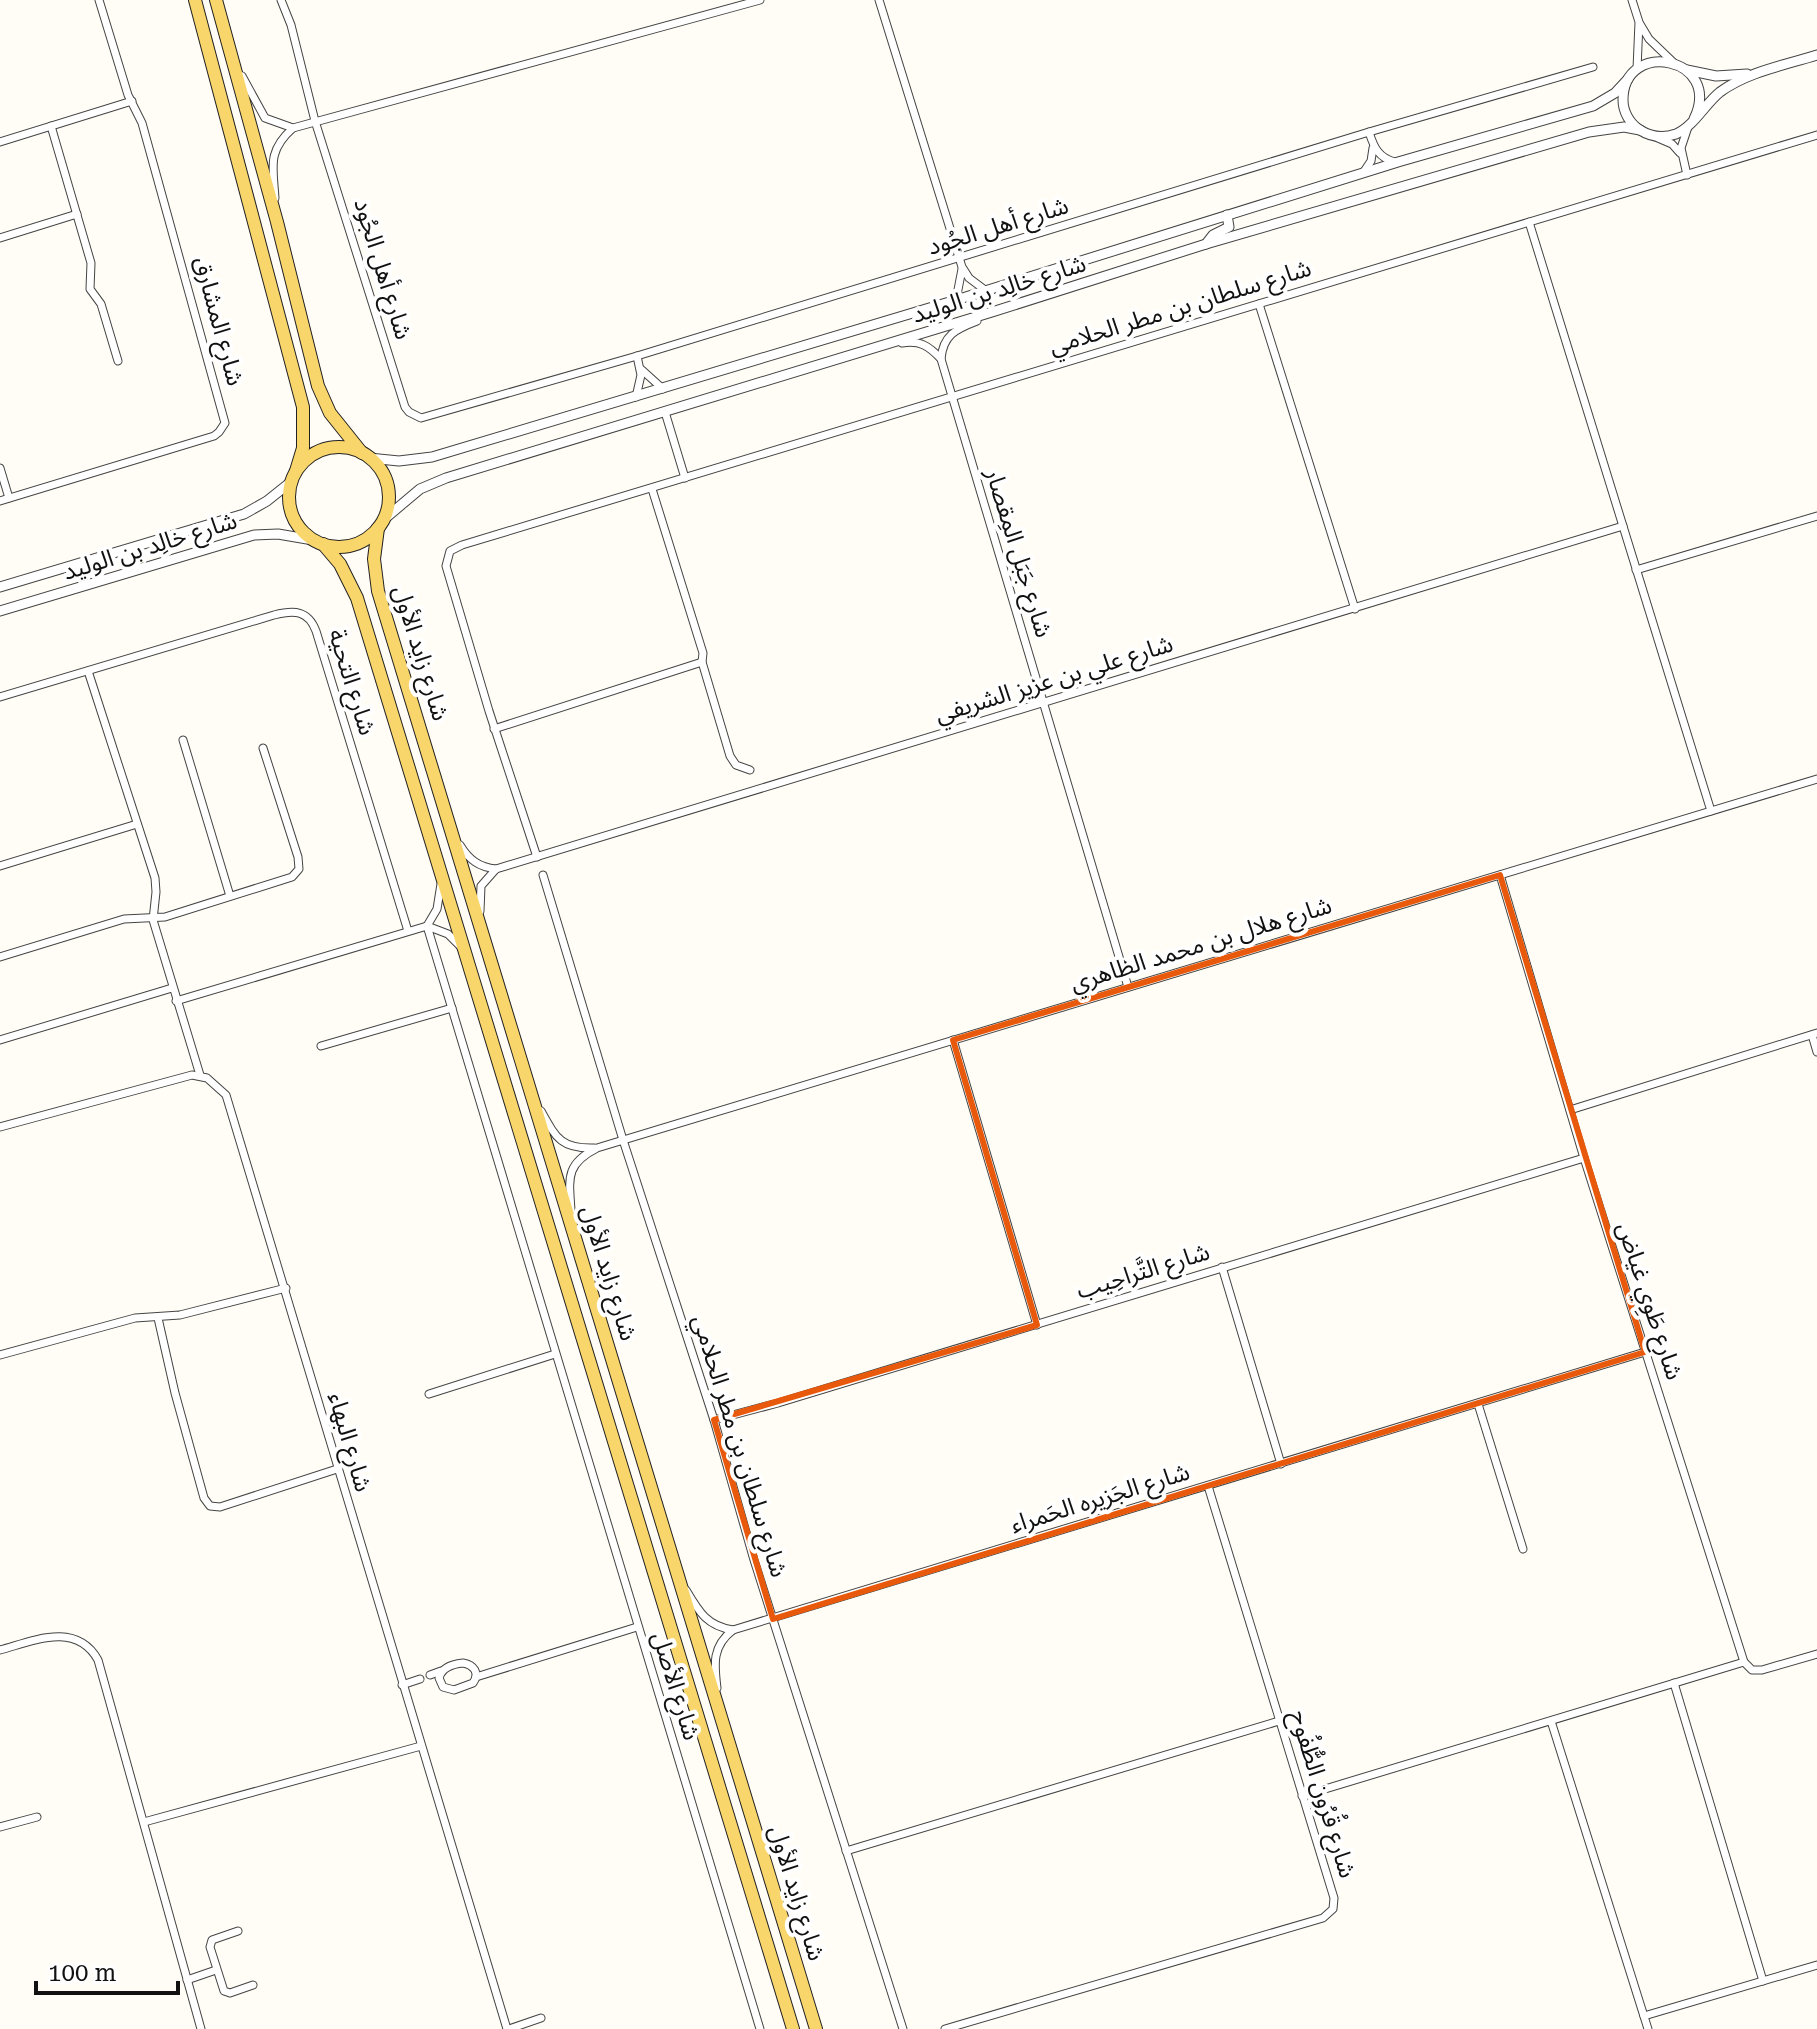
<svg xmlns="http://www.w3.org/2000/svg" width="1817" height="2029" font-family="'Roboto Serif','Noto Sans Arabic',serif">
	<rect width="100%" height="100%" fill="#fffdf5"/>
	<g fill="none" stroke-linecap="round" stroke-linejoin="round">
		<defs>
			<g id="minor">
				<polyline points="281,0 291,25 315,121 405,407 409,412 421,418 637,356 1369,132 1593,67"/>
				<polyline points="879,0 962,267 969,278 985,290"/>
				<polyline points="1632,0 1639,22 1637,69"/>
				<polyline points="1640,24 1649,39 1674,63"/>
				<polyline points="242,76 265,118 293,128"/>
				<polyline points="51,126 91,263 90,289 101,304 118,361"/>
				<path d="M1369,132C1374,148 1379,158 1395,162"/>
				<polyline points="1658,138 1672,144 1680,153"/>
				<polyline points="0,142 132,101"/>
				<polyline points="1363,173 1371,161 1373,148"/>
				<polyline points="1687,175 1681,148 1688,127"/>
				<path d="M275,198C273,167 267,151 293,128L760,0"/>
				<polyline points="1529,222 1711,811"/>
				<polyline points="0,238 77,214"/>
				<polyline points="956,300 962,269"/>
				<polyline points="1259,304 1355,609"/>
				<path d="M977,321C956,329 943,335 941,359L1128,987"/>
				<path d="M902,343C920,340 929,346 941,359"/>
				<polyline points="642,370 663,389"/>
				<polyline points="636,397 641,375 637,356"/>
				<polyline points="665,412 685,478"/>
				<polyline points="0,468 9,498"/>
				<polyline points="652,489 703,653 702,662 730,756 736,765 750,770"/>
				<polyline points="0,501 214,436 219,432 225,423 142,123 128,95 99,0"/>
				<polyline points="1636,570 1817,516"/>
				<polyline points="88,671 155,878 156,892 153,920 200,1075"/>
				<path d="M0,697L274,615C294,610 308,610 316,631L408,931"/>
				<polyline points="494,729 702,662"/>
				<polyline points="183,740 230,896"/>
				<path d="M460,845C469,860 479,867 496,869"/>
				<polyline points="537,857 489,711 446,566 450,551 462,545 1817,135"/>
				<polyline points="0,866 137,824"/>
				<polyline points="543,875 623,1140 714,1420 754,1560 903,2029"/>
				<polyline points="1500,875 1584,1158 1744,1662 1752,1670 1762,1670 1817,1654"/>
				<polyline points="480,911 481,886 496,869 1623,526"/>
				<polyline points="427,926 760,2029"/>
				<polyline points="427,926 437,909 441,884"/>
				<polyline points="0,957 124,919 165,917 292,877 299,869 298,857 263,748"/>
				<polyline points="176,1001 427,926 448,934 460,946"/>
				<polyline points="1812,1035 1817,1052"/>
				<polyline points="0,1040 172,988"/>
				<polyline points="953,1040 1037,1325"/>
				<polyline points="321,1046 452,1008"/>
				<polyline points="1570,1110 1817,1033"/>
				<path d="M541,1111C556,1138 561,1149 594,1148"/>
				<polyline points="0,1127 192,1075 207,1078 226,1095 507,2029"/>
				<path d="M571,1210C569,1179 565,1164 597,1148L1817,779"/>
				<polyline points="1222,1267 1281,1464"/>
				<polyline points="158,1318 175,1393 204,1498 210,1506 220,1507 337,1469"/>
				<polyline points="0,1355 135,1318 180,1315 286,1288"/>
				<polyline points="429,1394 555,1354"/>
				<polyline points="1478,1404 1523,1549"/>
				<polyline points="714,1420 778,1403 1584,1158"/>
				<path d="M686,1590C699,1612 707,1626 733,1630"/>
				<path d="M0,1650C33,1641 76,1621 98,1660L201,2029"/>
				<path d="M463,1663C474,1665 480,1673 473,1683L454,1690L443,1687L439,1678C442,1667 452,1664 463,1663Z"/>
				<polyline points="430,1675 441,1671"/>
				<polyline points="476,1677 637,1627"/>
				<polyline points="1674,1683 1763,1981"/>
				<polyline points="402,1685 420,1679"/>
				<path d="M717,1688C714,1664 712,1646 733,1630L1645,1352"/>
				<polyline points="1551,1721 1648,2029"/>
				<polyline points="1302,1796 1744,1662"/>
				<polyline points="144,1822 421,1746"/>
				<polyline points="0,1827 37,1817"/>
				<polyline points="846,1851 1279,1721"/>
				<polyline points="238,1931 212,1940 210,1947 224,1991 230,1993 253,1985"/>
				<polyline points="187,1980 216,1970"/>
				<polyline points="1644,2016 1817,1965"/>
				<polyline points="509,2029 541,2018"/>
				<polyline points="945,2029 1323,1918 1333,1909 1334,1898 1208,1486"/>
			</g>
			<g id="tertiary">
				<polyline points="1687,70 1716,76 1747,74"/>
				<path d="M1694,119C1724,57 1623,38 1623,100C1623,112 1630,124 1640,130C1651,137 1664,138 1676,134C1694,126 1705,104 1720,92C1747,72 1785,65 1817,55"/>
				<polyline points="1206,244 1213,235 1229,227 1227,215"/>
				<polyline points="369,458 399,461 432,457 956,300 1398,162 1593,106 1615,93 1628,79"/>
				<polyline points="382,521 420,489 446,478 992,312 1206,244 1589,132 1624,127 1640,130"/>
				<polyline points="0,587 244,514 267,501 292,481"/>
				<polyline points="0,611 254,535 278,534 313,540"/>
			</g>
			<g id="primary">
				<polyline points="195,0 303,407 303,448 296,471"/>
				<polyline points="216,0 277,222 318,386 330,413 362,453"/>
				<circle cx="339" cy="497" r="50"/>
				<polyline points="378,528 374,559 378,591 816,2029"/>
				<polyline points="323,544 340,564 357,598 793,2029"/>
			</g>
		</defs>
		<use href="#minor" stroke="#444" stroke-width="9"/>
		<use href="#tertiary" stroke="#444" stroke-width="11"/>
		<use href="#primary" stroke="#222" stroke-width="14"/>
		<use href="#minor" stroke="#fff" stroke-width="7"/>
		<use href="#tertiary" stroke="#fff" stroke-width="9"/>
		<use href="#primary" stroke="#f9d66b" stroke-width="12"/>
	</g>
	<path fill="none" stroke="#e8590c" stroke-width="6" stroke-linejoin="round" d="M1500,875L1645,1352L773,1619L714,1420L1037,1325L953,1040Z"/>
	<g text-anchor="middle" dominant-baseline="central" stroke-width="8" stroke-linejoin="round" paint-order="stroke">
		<g font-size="24" fill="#111" stroke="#fff">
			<text transform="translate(998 226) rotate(-17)">شارع أهل الجُود</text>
			<text transform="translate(383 269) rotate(73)">شارع أهل الجُود</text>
			<text transform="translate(999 289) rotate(-17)">شارع خالِد بن الوليد</text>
			<text transform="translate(1180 307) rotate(-17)">شارع سلطان بن مطر الحلامي</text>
			<text transform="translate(219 321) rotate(75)">شارع المشارق</text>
			<text transform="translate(150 546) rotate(-17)">شارع خالِد بن الوليد</text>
			<text transform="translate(1019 553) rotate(73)">شارع جَبَل المِقصار</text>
			<text transform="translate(421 653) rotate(73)">شارع زايد الأول</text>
			<text transform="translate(1054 679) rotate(-17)">شارع علي بن عزيز الشريفي</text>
			<text transform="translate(352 682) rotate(73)">شارع التحية</text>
			<text transform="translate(1201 944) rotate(-17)">شارع هلال بن محمد الظاهري</text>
			<text transform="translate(1143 1271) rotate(-17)">شارع التَّراحِيب</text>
			<text transform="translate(609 1273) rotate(73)">شارع زايد الأول</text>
			<text transform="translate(1650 1301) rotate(72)">شارع طَوِي غياض</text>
			<text transform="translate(350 1442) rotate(74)">شارع البهاء</text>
			<text transform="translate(740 1446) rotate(73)">شارع سلطان بن مطر الحلامي</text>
			<text transform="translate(1100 1498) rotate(-17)">شارع الجَزيره الحَمراء</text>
			<text transform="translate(676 1686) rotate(73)">شارع الأصل</text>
			<text transform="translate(1323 1794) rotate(73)">شارع قُرُون الطُّفُوح</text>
			<text transform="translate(797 1893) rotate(73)">شارع زايد الأول</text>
		</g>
	</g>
	<path d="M36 1981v12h142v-12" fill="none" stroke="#111111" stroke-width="4"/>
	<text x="48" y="1981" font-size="24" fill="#111111" stroke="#ffffff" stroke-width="6" paint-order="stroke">100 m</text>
</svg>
